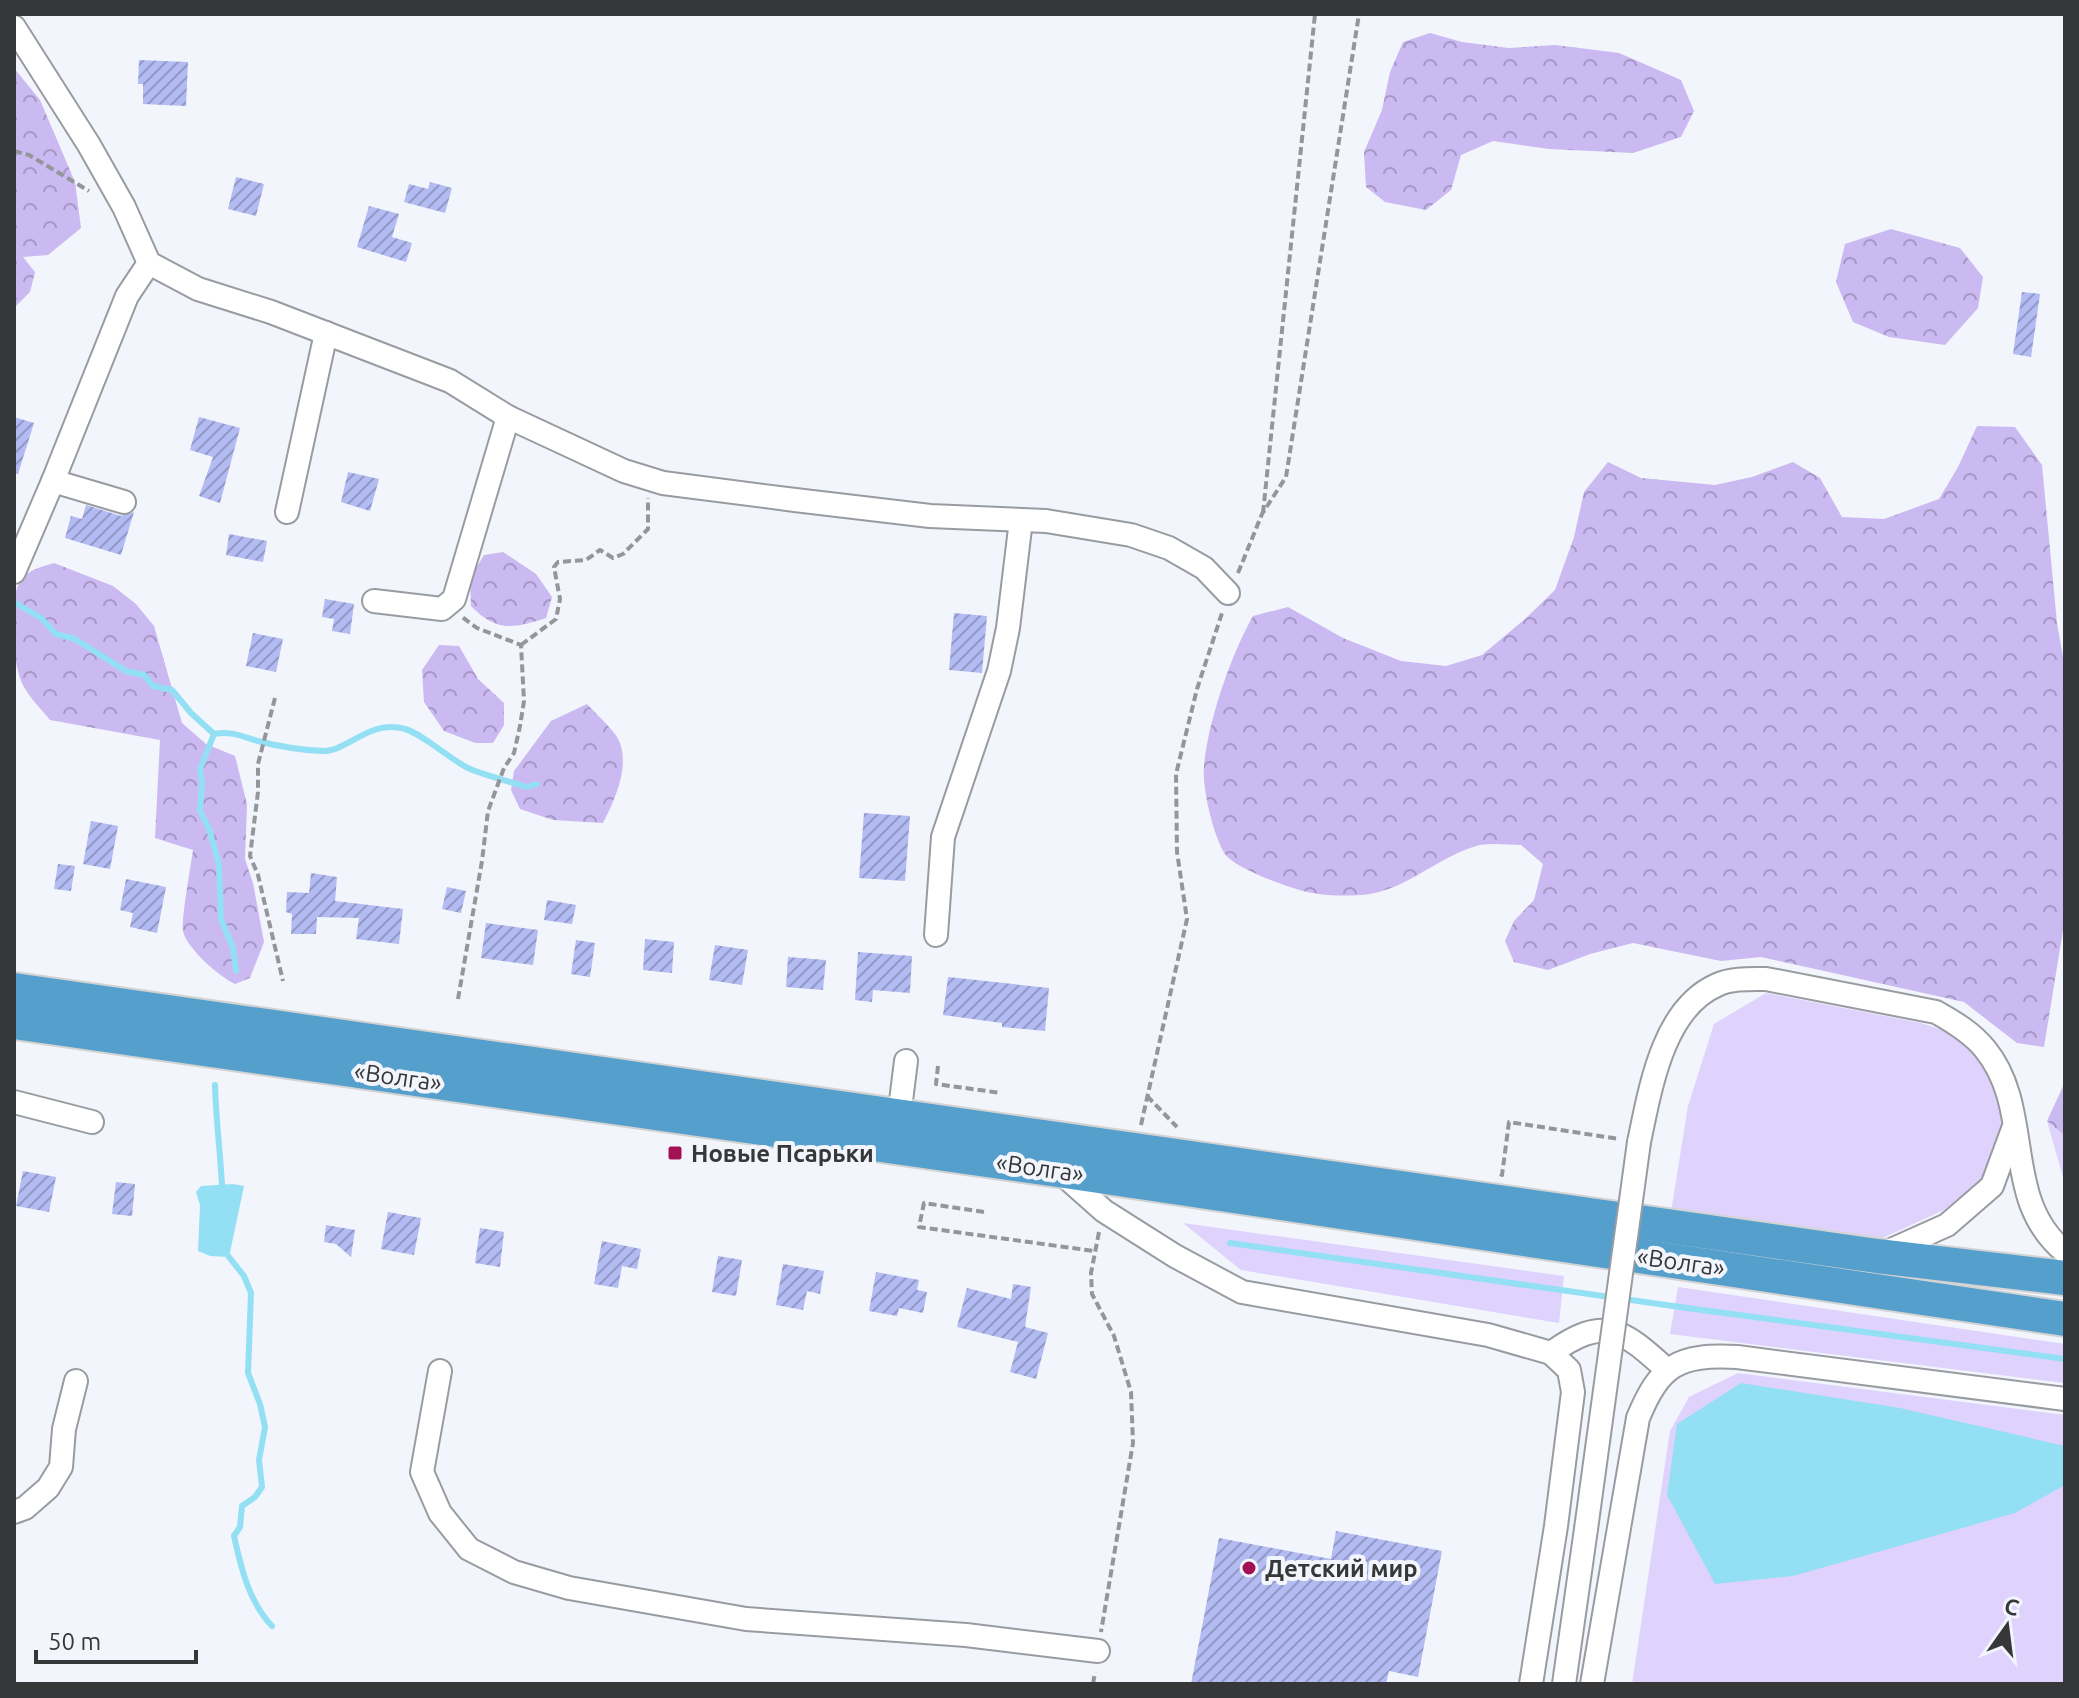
<svg xmlns="http://www.w3.org/2000/svg" width="2079" height="1698" font-family="Ubuntu,sans-serif">
	<defs>
		<pattern id="forest-crowns" width="20" height="18" patternUnits="userSpaceOnUse" patternTransform="scale(2)"><rect width="20" height="18" fill="#cbb9f2"/><path d="M2 6a3 3 0 1 1 6 0M12 15a3 3 0 1 1 6 0" fill="none" stroke="#a697c5"/></pattern>
		<pattern id="building-hatch" width="6" height="6" patternUnits="userSpaceOnUse" patternTransform="scale(2)"><rect width="6" height="6" fill="#b3bbf3"/><path d="M-1 1l2-2M0 6l6-6M5 7l2-2" fill="none" stroke="#9299c6"/></pattern>
	</defs>
	<rect width="100%" height="100%" fill="#f2f5fb"/>
	<g fill="#dfd2fd">
		<polygon points="1766,993 1921,1023 1949,1032 1987,1066 2004,1124 1983,1178 1944,1210 1878,1240 1671,1212 1688,1106 1714,1024"/>
		<polygon points="2047,1121 2065,1136 2065,1184"/>
		<polygon points="1183,1223 1564,1276 1559,1323 1241,1270"/>
		<polygon points="1678,1287 2065,1344 2065,1383 1670,1334"/>
		<polygon points="1738,1373 2065,1415 2065,1684 1632,1684 1670,1431 1689,1397"/>
	</g>
	<g fill="url(#forest-crowns)">
		<polygon points="1430,33 1462,42 1509,48 1555,45 1619,53 1681,80 1694,111 1681,137 1633,153 1549,149 1493,141 1461,155 1451,190 1426,210 1385,202 1366,187 1364,152 1382,110 1390,72 1403,42"/>
		<polygon points="14,68 40,100 75,182 81,228 48,255 23,257 35,272 30,292 14,308"/>
		<polygon points="1891,229 1960,248 1983,277 1978,308 1945,345 1889,337 1853,322 1836,282 1845,244"/>
		<path d="M1977,426L2015,427L2042,465L2057,623L2065,668V918L2044,1047L2017,1043L1964,1002L1761,957L1721,961L1633,943L1590,954L1548,970L1514,962L1505,941L1514,921L1534,900L1543,864L1521,845C1506,845 1487,842 1473,847C1435,859 1402,893 1361,895C1346,896 1328,896 1313,893C1295,891 1234,868 1225,854C1213,835 1202,788 1204,766C1208,721 1231,655 1253,616L1288,607L1343,638L1401,661L1446,666L1482,655L1525,619L1555,590L1574,537L1584,492L1608,462L1641,478L1715,485L1752,477L1793,462L1820,478L1842,517L1884,519L1939,499L1958,467Z"/>
		<path d="M503,552L536,574L552,597L546,618C514,628 497,633 471,606L470,578L484,555Z"/>
		<path d="M54,563L113,586L136,604L154,626L182,723L206,744L235,756L247,804L245,859L253,883L264,942L250,978L235,984C221,978 186,948 183,931C181,920 191,865 193,850L155,838L160,740L50,720C41,709 29,697 23,685C12,663 7,600 21,580C30,569 41,567 54,563Z"/>
		<polygon points="439,645 459,646 478,679 504,703 504,725 493,743 475,743 444,731 424,702 422,670"/>
		<path d="M587,704C596,714 609,725 617,737C632,762 615,800 603,823L553,820L520,809L511,790L514,771L551,721Z"/>
		<polygon points="2065,1082 2065,1136 2047,1121"/>
	</g>
	<g fill="#93dff4">
		<polygon points="233,1184 244,1186 229,1257 210,1256 198,1251 200,1205 196,1192 201,1186"/>
		<polygon points="1741,1383 1900,1408 2065,1446 2065,1485 2015,1513 1793,1576 1715,1584 1667,1495 1677,1424"/>
	</g>
	<g fill="none" stroke-linecap="round" stroke-linejoin="round">
		<g stroke="#93dff4" stroke-width="6">
			<polyline points="14,602 41,618 56,634 75,639 126,671 144,675 153,686 172,690 191,713 214,734"/>
			<path d="M236,971L233,948L221,919L219,864L209,829L200,811L202,783L200,769L214,734C232,730 245,738 262,742C281,747 303,750 323,751C349,751 369,719 405,729C423,734 448,758 468,768C486,776 508,781 527,787L537,784"/>
			<path d="M215,1085C216,1120 220,1150 222,1185"/>
			<polyline points="1230,1243 1687,1308 2065,1359"/>
			<path d="M229,1257L244,1276L251,1293L248,1373L260,1404L265,1427L259,1460L262,1487L255,1497L242,1506L240,1527L234,1536C241,1568 249,1602 272,1626"/>
		</g>
	</g>
	<g fill="url(#building-hatch)">
		<polygon points="139,60 188,62 186,106 143,104 143,84 138,84"/>
		<polygon points="236,177 264,184 256,216 228,209"/>
		<polygon points="430,182 452,188 445,213 404,202 409,184 428,189"/>
		<polygon points="369,206 399,214 392,237 412,243 406,262 357,247"/>
		<polygon points="2022,292 2040,294 2031,357 2013,354"/>
		<polygon points="14,417 34,423 18,474 14,473"/>
		<polygon points="199,417 240,428 220,503 199,496 213,457 190,450"/>
		<polygon points="348,472 379,479 370,511 341,502"/>
		<polygon points="86,505 121,516 134,512 121,555 65,538 71,516 82,519"/>
		<polygon points="229,534 267,541 263,562 226,555"/>
		<polygon points="325,599 354,604 350,634 332,631 334,619 322,617"/>
		<polygon points="954,613 987,616 982,673 949,670"/>
		<polygon points="253,633 283,639 276,672 246,666"/>
		<polygon points="864,813 910,816 905,881 859,878"/>
		<polygon points="91,821 118,826 110,869 83,864"/>
		<polygon points="58,864 75,866 71,891 54,889"/>
		<polygon points="311,873 337,877 335,901 403,909 399,944 356,939 359,918 317,917 316,934 291,934 292,914 286,912 287,892 309,893"/>
		<polygon points="126,879 166,887 157,933 130,927 133,913 120,910"/>
		<polygon points="447,887 466,891 461,913 442,909"/>
		<polygon points="547,900 576,905 572,924 544,920"/>
		<polygon points="486,923 538,930 533,965 481,958"/>
		<polygon points="645,939 674,942 672,973 643,970"/>
		<polygon points="576,940 595,943 590,977 571,974"/>
		<polygon points="715,945 748,950 742,985 709,980"/>
		<polygon points="858,952 912,956 910,993 873,990 872,1002 855,1000"/>
		<polygon points="788,957 826,960 823,990 786,987"/>
		<polygon points="948,977 1049,988 1045,1031 1002,1027 1002,1023 943,1015"/>
		<polygon points="23,1171 56,1177 49,1212 16,1206"/>
		<polygon points="116,1182 135,1184 132,1216 112,1214"/>
		<polygon points="388,1212 421,1218 414,1255 381,1249"/>
		<polygon points="326,1225 355,1230 351,1257 336,1244 324,1242"/>
		<polygon points="480,1228 504,1232 500,1267 475,1263"/>
		<polygon points="602,1241 641,1249 637,1269 622,1266 618,1288 594,1284"/>
		<polygon points="718,1256 742,1260 736,1296 712,1292"/>
		<polygon points="783,1264 824,1271 820,1294 807,1291 803,1310 776,1305"/>
		<polygon points="876,1272 919,1280 917,1290 927,1292 923,1313 899,1308 897,1316 869,1311"/>
		<polygon points="1013,1284 1031,1287 1025,1327 1048,1333 1036,1379 1010,1372 1018,1342 957,1327 967,1288 1011,1299"/>
		<polygon points="1336,1531 1442,1551 1418,1677 1389,1671 1386,1684 1191,1684 1219,1538 1331,1559"/>
	</g>
	<g fill="none" stroke-linecap="round" stroke-linejoin="round">
		<defs>
			<g id="minor">
				<polyline points="14,27 89,145 124,207 149,263 198,289 271,312 450,381 508,417 624,471 663,483 795,500 930,516 1046,521 1131,535 1169,548 1204,568 1228,593"/>
				<polyline points="53,481 124,502"/>
				<polyline points="287,512 326,333"/>
				<polyline points="14,572 53,481 127,296 149,263"/>
				<polyline points="374,601 442,609 454,599 508,417"/>
				<polyline points="936,935 943,837 999,671 1008,628 1021,520"/>
				<polyline points="14,1102 92,1122"/>
				<polyline points="899,1117 906,1061"/>
				<path d="M1639,1142C1650,1091 1662,1009 1717,985C1731,978 1751,979 1766,979L1936,1012C1954,1022 1972,1033 1985,1049C2035,1110 2000,1199 2065,1252"/>
				<polyline points="1059,1171 1104,1211 1175,1256 1242,1292 1488,1335 1551,1353 1569,1370 1573,1392 1556,1526 1531,1684"/>
				<polyline points="1880,1255 1947,1225 1992,1186 2013,1129"/>
				<path d="M1551,1353C1604,1315 1622,1329 1666,1369"/>
				<polyline points="440,1371 422,1472 440,1513 469,1549 514,1572 569,1588 746,1619 966,1635 1098,1651"/>
				<polyline points="14,1512 25,1508 48,1488 61,1467 64,1429 76,1381"/>
				<polyline points="1564,1684 1586,1529"/>
				<path d="M1592,1684L1638,1418C1660,1365 1678,1354 1737,1357L2065,1399"/>
			</g>
			<g id="highway">
				<polyline points="14,990 1877,1256 2065,1278"/>
				<polyline points="14,1022 1058,1170 2065,1319"/>
			</g>
		</defs>
		<use href="#minor" stroke="#989ca1" stroke-width="26"/>
		<use href="#highway" stroke="#d3d3d3" stroke-width="38"/>
		<g stroke="#94969a" stroke-width="4" stroke-dasharray="8 4" stroke-linecap="butt">
			<polyline points="14,151 29,155 89,191"/>
			<polyline points="1263,513 1315,14"/>
			<polyline points="1238,573 1262,514 1286,477 1359,14"/>
			<polyline points="521,645 556,619 560,599 554,567 558,562 586,560 600,550 613,558 623,554 648,529 648,498"/>
			<polyline points="275,698 258,764 258,792 250,856 258,875 283,981"/>
			<polyline points="458,999 482,861 488,811 504,768 514,753 520,726 524,701 521,645 477,628 462,617"/>
			<polyline points="938,1066 936,1084 1001,1093"/>
			<polyline points="1147,1096 1177,1127"/>
			<polyline points="1141,1125 1187,919 1177,852 1176,774 1197,689 1223,610"/>
			<polyline points="1500,1174 1502,1175 1509,1122 1619,1139"/>
			<polyline points="984,1212 924,1203 919,1227 1094,1251"/>
			<polyline points="1099,1232 1091,1273 1092,1294 1114,1336 1131,1392 1133,1443 1101,1632"/>
			<polyline points="1093,1684 1095,1672"/>
		</g>
		<use href="#minor" stroke="#fff" stroke-width="22"/>
		<use href="#highway" stroke="#559fcc" stroke-width="34"/>
		<defs>
			<polyline id="minor-bridge" points="1586,1529 1639,1142"/>
		</defs>
		<use href="#minor-bridge" stroke="#989ca1" stroke-width="26" stroke-linecap="butt"/>
		<use href="#minor-bridge" stroke="#fff" stroke-width="22"/>
	</g>
	<g fill="#a31155" stroke="#f2f5fb" stroke-width="3">
		<rect x="667" y="1145" width="16" height="16" rx="4"/>
		<circle cx="1249" cy="1568" r="8"/>
	</g>
	<g text-anchor="middle" dominant-baseline="central" stroke-width="8" stroke-linejoin="round" paint-order="stroke">
		<g font-size="24" fill="#353739" stroke="#f2f5fb">
			<text transform="translate(398 1077) rotate(8)">«Волга»</text>
			<text transform="translate(1040 1168) rotate(8)">«Волга»</text>
			<text transform="translate(1681 1262) rotate(8)">«Волга»</text>
		</g>
		<g font-size="24" font-weight="bold" fill="#353739" stroke="#f2f5fb" text-anchor="start">
			<text x="691" y="1153">Новые Псарьки</text>
			<text x="1265" y="1568">Детский мир</text>
		</g>
	</g>
	<rect width="2079" height="1698" fill="none" stroke="#353739" stroke-width="32"/>
	<g transform="translate(2007 1626) rotate(14)" stroke="#f2f5fb" stroke-width="6" paint-order="stroke">
	<path d="M0-6L14 30L0 20L-14 30Z" fill="#353739"/>
	<text y="-12" font-size="22" font-weight="bold" text-anchor="middle" fill="#353739">С</text>
	</g>
	<path d="M36 1650v12h160v-12" fill="none" stroke="#353739" stroke-width="4"/>
	<text x="48" y="1650" font-size="24" fill="#353739" stroke="#f2f5fb" stroke-width="6" paint-order="stroke">50 m</text>
</svg>
